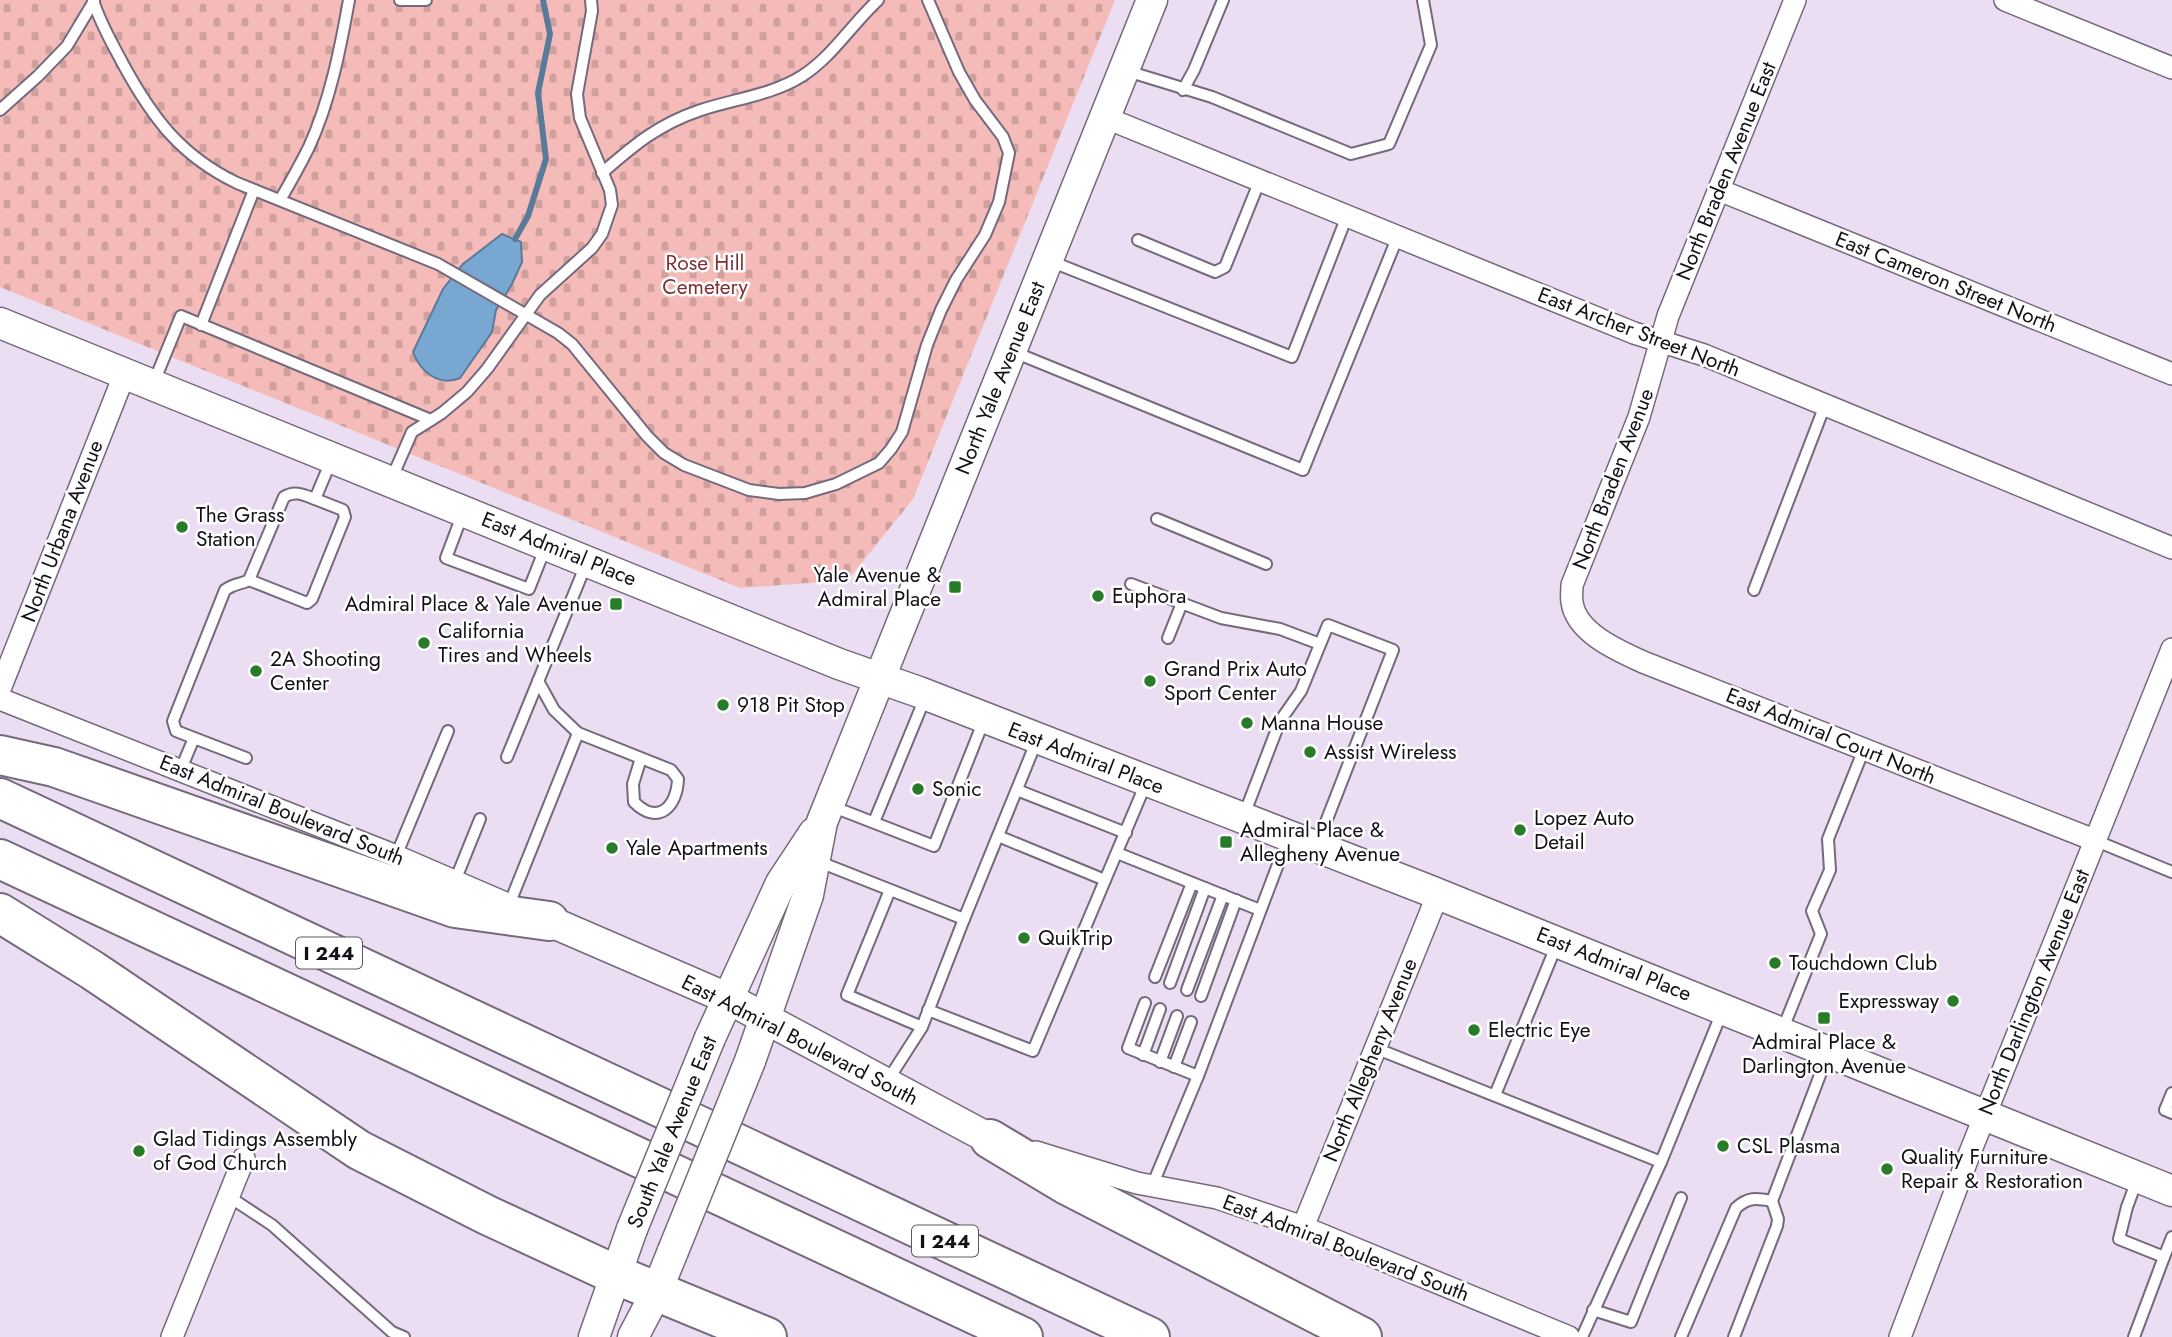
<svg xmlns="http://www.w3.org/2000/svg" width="2172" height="1337" font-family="Jost,sans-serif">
	<defs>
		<pattern id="cemetery-stones" width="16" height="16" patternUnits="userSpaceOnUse" patternTransform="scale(1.75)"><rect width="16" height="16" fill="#f4bbb8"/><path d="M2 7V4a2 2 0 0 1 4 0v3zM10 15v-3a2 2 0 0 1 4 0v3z" fill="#d0a09d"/></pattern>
	</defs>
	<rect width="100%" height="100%" fill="#ebddf2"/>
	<polygon fill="url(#cemetery-stones)" points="0,0 1115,0 913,499 851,576 835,581 740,588 0,287"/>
	<path fill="#78a8d2" stroke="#5a7a9a" stroke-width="2" d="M502,234L521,242L522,262L512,284L496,310L492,332L460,378C438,387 420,371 413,352L443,289L463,264Z"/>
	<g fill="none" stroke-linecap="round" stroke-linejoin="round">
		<polyline stroke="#5a7a9a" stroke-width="6" points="515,239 528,216 546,159 538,93 550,34 543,0"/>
		<defs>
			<g id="service">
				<path d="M93,0C100,23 112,43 123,64C153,119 181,156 237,183L438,264L558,333L572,344L647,436L664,453L684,465L749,490L779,494L805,493L836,484L879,463L891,449L902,432L927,345L941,310L956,280L985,235L999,202L1009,153L1003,137L975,100L959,72L928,0"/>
				<polyline points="400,0 426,0"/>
				<polyline points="1127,71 1212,97 1351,154 1389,144 1431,45 1423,0"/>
				<polyline points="1183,90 1194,70 1223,0"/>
				<polyline points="0,110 38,76 67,46 94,1"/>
				<path d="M602,173C635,144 659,124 701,110C734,99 772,95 802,76C832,57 852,24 878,0"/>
				<path d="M280,200C290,183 300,165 309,147C330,101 340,50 349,0"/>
				<polyline points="1138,240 1215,272 1225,267 1260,180"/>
				<polyline points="1050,261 1292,357 1347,216"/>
				<polyline points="201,325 254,190"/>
				<polyline points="1014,352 1303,470 1398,236"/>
				<polyline points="154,382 181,316 431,420"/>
				<polyline points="391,480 412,432 442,413 467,392 487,369 540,295 592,248 602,234 612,205 610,190 580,118 577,94 592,11 591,0"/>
				<polyline points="463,513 446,558 529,589 546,546"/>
				<polyline points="1157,519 1266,564"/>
				<polyline points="249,580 307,603 312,599 345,517 343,510 315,499"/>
				<polyline points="1131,584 1221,618 1280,629 1320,644"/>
				<polyline points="1754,590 1825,405"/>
				<polyline points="1168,638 1182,603"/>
				<path d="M538,681L554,710L578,733L671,770L678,779C677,807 658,826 634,802L633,784L641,758"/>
				<polyline points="194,738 246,758"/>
				<polyline points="507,757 587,562"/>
				<path d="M181,769L194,738L176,731L173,721L225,590C236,582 241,585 249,580L284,497C295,490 304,495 315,499L331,461"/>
				<polyline points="1017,790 1126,833"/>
				<polyline points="831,806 934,846 984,720"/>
				<polyline points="1244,815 1280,721 1301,691 1328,625 1393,650 1317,845"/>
				<polyline points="874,822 925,698"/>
				<polyline points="998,836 1105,880"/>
				<polyline points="2094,840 2172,872"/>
				<polyline points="1117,853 1260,910"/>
				<polyline points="396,856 448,731"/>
				<path d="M817,861C866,880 915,900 964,919L922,1027L847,995L890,890"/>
				<polyline points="455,881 480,819"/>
				<polyline points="509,905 578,733"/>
				<polyline points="964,919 1037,740"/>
				<polyline points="1155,977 1192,883"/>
				<polyline points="1170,983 1205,888"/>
				<polyline points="1187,990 1223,895"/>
				<polyline points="1201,996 1236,900"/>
				<polyline points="1145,1003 1128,1048 1198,1076"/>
				<polyline points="928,1010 1033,1051 1146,783"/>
				<polyline points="1782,1031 1821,934 1812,911 1830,870 1828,839 1864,749"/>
				<polyline points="1375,1048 1661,1162"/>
				<polyline points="1143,1055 1160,1009"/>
				<polyline points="1160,1062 1177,1016"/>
				<polyline points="1174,1067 1191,1022"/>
				<polyline points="888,1080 922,1027"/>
				<polyline points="2172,1093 2165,1110 2172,1113"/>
				<polyline points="1495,1095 1557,944"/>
				<polyline points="2137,1180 2127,1207 2119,1239 2164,1257 2172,1237"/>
				<polyline points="1152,1186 1198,1076 1277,867 1291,838"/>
				<polyline points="228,1196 272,1225 392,1332 404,1337"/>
				<polyline points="1593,1310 1631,1322 1681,1198"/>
				<polyline points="1582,1337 1661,1162 1722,1012"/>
				<path d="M1681,1337L1736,1208C1748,1197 1756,1198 1772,1201"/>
				<polyline points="1734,1337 1777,1226 1778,1219 1772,1201 1828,1054"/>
				<polyline points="2134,1337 2164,1257"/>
			</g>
			<g id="minor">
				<path d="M1795,0L1668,316L1639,417L1572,585C1572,591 1571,597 1572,602C1576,633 1619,651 1643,662L2094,840"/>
				<polyline points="2005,0 2172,68"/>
				<polyline points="1104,117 1634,333 1704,355 2172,548"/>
				<polyline points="1719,190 2172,374"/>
				<polyline points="0,689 125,373"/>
				<polyline points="0,699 396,856 505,903"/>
				<polyline points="1036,1152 1137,1183 1217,1198 1303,1227 1569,1337"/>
				<polyline points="1303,1227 1438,894"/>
				<polyline points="172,1337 244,1158"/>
				<polyline points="1900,1337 1969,1155 2172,649"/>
			</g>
			<g id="secondary">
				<polyline points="0,323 839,664 919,692 1428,890 2172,1191"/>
				<polyline points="549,921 727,998 990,1139"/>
				<polyline points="710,1038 781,883 814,833"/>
				<polyline points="750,1061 808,895 822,822 1152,0"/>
				<polyline points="594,1337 632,1229"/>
				<polyline points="633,1337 656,1293 673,1251"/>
			</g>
			<g id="motorway">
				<polyline points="0,755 54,767 455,908 549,921"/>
				<polyline points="0,798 1150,1337"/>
				<polyline points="0,859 1023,1337"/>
				<polyline points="0,913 92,970 359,1150 487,1215 614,1274 767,1337"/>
				<polyline points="990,1139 1065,1184 1362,1337"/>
			</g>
		</defs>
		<use href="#service" stroke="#75697c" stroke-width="14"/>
		<use href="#minor" stroke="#75697c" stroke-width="24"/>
		<use href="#secondary" stroke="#75697c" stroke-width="33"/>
		<use href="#motorway" stroke="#75697c" stroke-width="42"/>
		<use href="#service" stroke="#fff" stroke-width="10"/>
		<use href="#minor" stroke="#fff" stroke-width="21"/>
		<use href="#secondary" stroke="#fff" stroke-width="30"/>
		<use href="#motorway" stroke="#fff" stroke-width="38"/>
		<defs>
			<g id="secondary-bridge">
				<polyline points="632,1229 710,1038"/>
				<polyline points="673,1251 750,1061"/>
			</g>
		</defs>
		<use href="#secondary-bridge" stroke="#75697c" stroke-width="33" stroke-linecap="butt"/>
		<use href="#secondary-bridge" stroke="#fff" stroke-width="30"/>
	</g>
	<g fill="#287c29" stroke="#fff" stroke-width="2.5">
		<circle cx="182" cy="527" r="7"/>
		<rect x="948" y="580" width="14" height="14" rx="3.5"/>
		<circle cx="1098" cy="596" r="7"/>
		<rect x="609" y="597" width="14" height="14" rx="3.5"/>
		<circle cx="424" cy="643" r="7"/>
		<circle cx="256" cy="671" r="7"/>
		<circle cx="1150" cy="681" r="7"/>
		<circle cx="723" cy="705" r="7"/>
		<circle cx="1247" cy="723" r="7"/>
		<circle cx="1310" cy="752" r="7"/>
		<circle cx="918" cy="789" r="7"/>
		<circle cx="1520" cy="830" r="7"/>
		<rect x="1219" y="835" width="14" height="14" rx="3.5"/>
		<circle cx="612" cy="848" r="7"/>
		<circle cx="1024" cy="938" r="7"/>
		<circle cx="1775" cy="963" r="7"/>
		<circle cx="1953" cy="1001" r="7"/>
		<rect x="1817" y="1011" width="14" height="14" rx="3.5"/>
		<circle cx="1474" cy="1030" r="7"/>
		<circle cx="1723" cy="1146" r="7"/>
		<circle cx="139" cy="1151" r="7"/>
		<circle cx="1887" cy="1169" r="7"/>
	</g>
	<g text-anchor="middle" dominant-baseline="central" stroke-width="5" stroke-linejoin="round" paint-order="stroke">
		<g fill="#fff" stroke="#5b585d" stroke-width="2">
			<rect x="296" y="937.5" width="66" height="31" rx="5"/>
			<rect x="912" y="1225.5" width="66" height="31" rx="5"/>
		</g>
		<g font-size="19" font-weight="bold" fill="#151018">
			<text x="329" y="953">I 244</text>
			<text x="945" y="1241">I 244</text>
		</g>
		<g font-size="21" fill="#151018" stroke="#fff">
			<text transform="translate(1726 171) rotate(-68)">North Braden Avenue East</text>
			<text transform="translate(1946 282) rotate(22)">East Cameron Street North</text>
			<text transform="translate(1639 332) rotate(21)">East Archer Street North</text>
			<text transform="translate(1000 378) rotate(-68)">North Yale Avenue East</text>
			<text transform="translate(1613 479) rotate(-69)">North Braden Avenue</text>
			<text transform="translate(62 531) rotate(-69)">North Urbana Avenue</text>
			<text transform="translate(559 549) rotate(22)">East Admiral Place</text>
			<text transform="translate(1831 736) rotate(22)">East Admiral Court North</text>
			<text transform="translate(1086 758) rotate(21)">East Admiral Place</text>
			<text transform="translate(282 810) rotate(22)">East Admiral Boulevard South</text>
			<text transform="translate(1614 964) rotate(22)">East Admiral Place</text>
			<text transform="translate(2034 992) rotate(-68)">North Darlington Avenue East</text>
			<text transform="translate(800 1040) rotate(27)">East Admiral Boulevard South</text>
			<text transform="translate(1370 1060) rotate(-68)">North Allegheny Avenue</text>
			<text transform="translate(672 1132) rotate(-68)">South Yale Avenue East</text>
			<text transform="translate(1346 1248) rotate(21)">East Admiral Boulevard South</text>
		</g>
		<g font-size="21" fill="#7f2f31" stroke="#fff">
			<text x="705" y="263">Rose Hill<tspan x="705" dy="24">Cemetery</tspan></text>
		</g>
		<g font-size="21" fill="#151018" stroke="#fff" text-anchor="start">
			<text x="196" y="515">The Grass<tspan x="196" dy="24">Station</tspan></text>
			<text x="941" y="575" text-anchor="end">Yale Avenue &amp;<tspan x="941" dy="24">Admiral Place</tspan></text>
			<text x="1112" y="596">Euphora</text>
			<text x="602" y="604" text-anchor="end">Admiral Place &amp; Yale Avenue</text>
			<text x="438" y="631">California<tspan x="438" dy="24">Tires and Wheels</tspan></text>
			<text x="270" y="659">2A Shooting<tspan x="270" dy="24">Center</tspan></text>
			<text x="1164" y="669">Grand Prix Auto<tspan x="1164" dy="24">Sport Center</tspan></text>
			<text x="737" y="705">918 Pit Stop</text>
			<text x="1261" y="723">Manna House</text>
			<text x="1324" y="752">Assist Wireless</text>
			<text x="932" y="789">Sonic</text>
			<text x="1534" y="818">Lopez Auto<tspan x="1534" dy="24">Detail</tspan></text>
			<text x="1240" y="830">Admiral Place &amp;<tspan x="1240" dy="24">Allegheny Avenue</tspan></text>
			<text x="626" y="848">Yale Apartments</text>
			<text x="1038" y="938">QuikTrip</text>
			<text x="1789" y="963">Touchdown Club</text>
			<text x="1939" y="1001" text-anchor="end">Expressway</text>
			<text x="1488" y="1030">Electric Eye</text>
			<text x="1824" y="1042" text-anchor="middle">Admiral Place &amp;<tspan x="1824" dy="24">Darlington Avenue</tspan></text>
			<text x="153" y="1139">Glad Tidings Assembly<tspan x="153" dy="24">of God Church</tspan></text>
			<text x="1737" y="1146">CSL Plasma</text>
			<text x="1901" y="1157">Quality Furniture<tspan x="1901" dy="24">Repair &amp; Restoration</tspan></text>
		</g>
	</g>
</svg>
